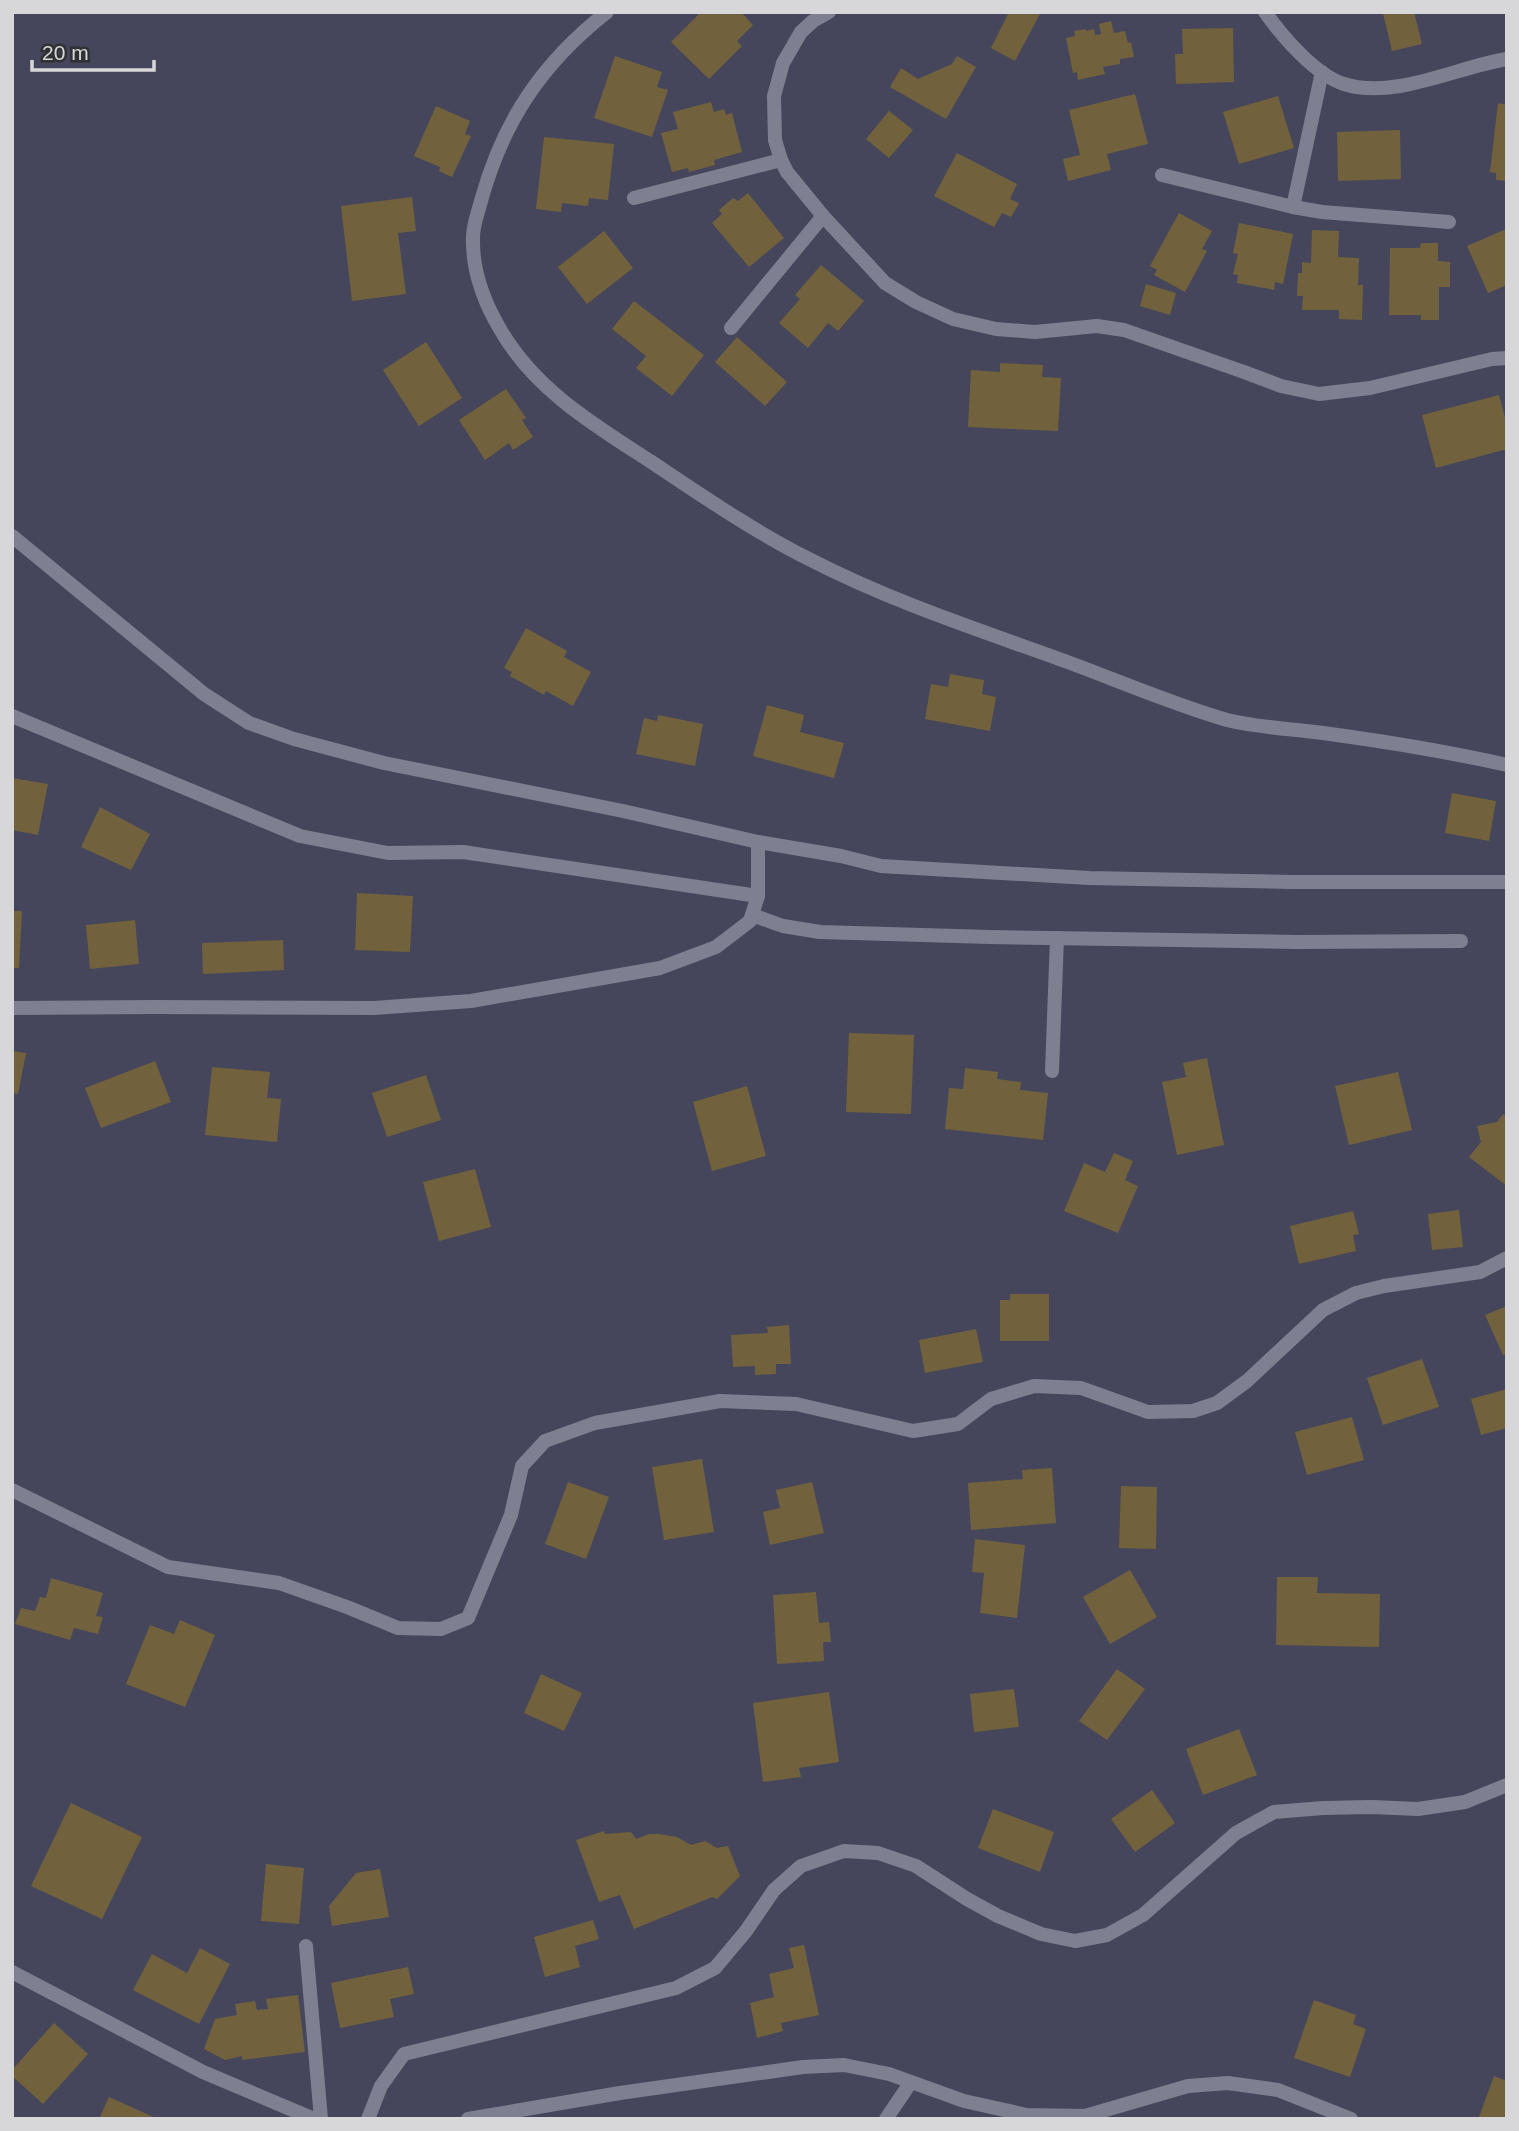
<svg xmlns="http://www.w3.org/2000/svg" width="1519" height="2131" font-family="Helvetica,sans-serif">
	<rect width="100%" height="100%" fill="#303133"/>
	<rect fill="#45465b" x="12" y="12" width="1495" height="2107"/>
	<g fill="#71623d">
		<polygon points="701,12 741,12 753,25 737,41 742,46 709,79 671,42"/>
		<polygon points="1009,12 1041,12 1015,61 991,48"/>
		<polygon points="1388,12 1414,12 1422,44 1392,51 1383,13"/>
		<polygon points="1111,21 1114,33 1125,31 1128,43 1131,42 1134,57 1120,59 1120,64 1103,67 1105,74 1078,80 1077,72 1073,73 1066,38 1075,36 1074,31 1086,29 1086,31 1094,29 1095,35 1101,34 1099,24"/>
		<polygon points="1233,28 1234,82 1176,84 1175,54 1183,54 1182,29"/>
		<polygon points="615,56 662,72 657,87 668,90 652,137 594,118"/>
		<polygon points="957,56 976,67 946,119 890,87 901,68 918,79 952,64"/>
		<polygon points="1135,94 1148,144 1107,154 1111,170 1068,181 1063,159 1080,155 1069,110"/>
		<polygon points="1278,96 1294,148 1239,164 1223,112"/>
		<polygon points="711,102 714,112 724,109 726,115 732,113 742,152 714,160 715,165 689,172 688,168 672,172 661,133 678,129 673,112"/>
		<polygon points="1498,103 1507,105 1507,181 1496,180 1496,173 1490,172"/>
		<polygon points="436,106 470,121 465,134 471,136 452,177 439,171 440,167 414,156"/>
		<polygon points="889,111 913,130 889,158 866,139"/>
		<polygon points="1400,130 1401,179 1338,181 1337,132"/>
		<polygon points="544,137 614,144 608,200 589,198 588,206 562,203 561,212 536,209"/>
		<polygon points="957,153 1017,184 1010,199 1019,203 1011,217 1002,213 994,227 934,196"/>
		<polygon points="748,193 784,238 749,267 712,223 722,214 719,210 733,198 738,201"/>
		<polygon points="412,197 416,231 398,233 406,294 352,301 341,206"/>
		<polygon points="1179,213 1212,231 1202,249 1207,251 1185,292 1154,275 1157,270 1150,266"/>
		<polygon points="1239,223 1293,234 1283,284 1275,282 1274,290 1237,283 1238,275 1233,274 1238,254 1233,253"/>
		<polygon points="1312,230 1339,231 1338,257 1359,258 1358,285 1363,285 1362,320 1339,319 1339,310 1302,310 1303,296 1297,296 1298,273 1302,273 1302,262 1311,263"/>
		<polygon points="1504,230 1507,235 1507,285 1488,293 1467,246"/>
		<polygon points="604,231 633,268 587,304 558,267"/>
		<polygon points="1421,243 1438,243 1438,261 1450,262 1450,287 1439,287 1439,320 1421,320 1421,315 1389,315 1390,248 1420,248"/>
		<polygon points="821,265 864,301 838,331 828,323 808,348 779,323 800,299 795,295"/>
		<polygon points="1146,284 1176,293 1170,315 1140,306"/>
		<polygon points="634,301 704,355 672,396 636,368 646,356 612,329"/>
		<polygon points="737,337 787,382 765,406 715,362"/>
		<polygon points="426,342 462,398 419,426 383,370"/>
		<polygon points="1000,363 1043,365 1042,377 1061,378 1058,431 968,427 971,370 1000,372"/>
		<polygon points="506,389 526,418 522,420 533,437 513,450 509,443 485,460 459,420"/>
		<polygon points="1499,395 1507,425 1507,449 1436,468 1422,415"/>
		<polygon points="526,628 567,651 564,657 591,672 573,706 546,691 544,695 510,676 512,672 504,668"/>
		<polygon points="950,674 984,680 982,694 996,697 990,731 925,719 931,684 948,687"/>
		<polygon points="767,705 804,715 800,732 844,743 834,778 753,756"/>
		<polygon points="658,715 703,724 695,766 636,754 644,718 657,721"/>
		<polygon points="12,778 48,784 38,835 12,830"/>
		<polygon points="1452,793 1496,801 1489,841 1445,833"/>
		<polygon points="100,807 150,834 131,870 81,847"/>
		<polygon points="357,893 413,896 410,952 355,950"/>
		<polygon points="12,911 22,911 19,968 12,968"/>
		<polygon points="135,920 139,964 90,969 86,925"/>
		<polygon points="283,940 284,970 203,974 202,943"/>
		<polygon points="849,1033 914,1035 911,1114 846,1112"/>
		<polygon points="12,1051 26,1053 18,1094 12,1093"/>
		<polygon points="1207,1058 1224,1145 1177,1155 1162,1082 1186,1077 1183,1063"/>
		<polygon points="155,1061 171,1102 101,1128 85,1088"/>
		<polygon points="212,1067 270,1072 267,1098 281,1099 277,1142 205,1135"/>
		<polygon points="965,1068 998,1072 997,1079 1021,1082 1020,1090 1048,1093 1043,1140 945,1129 949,1088 963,1089"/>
		<polygon points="1398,1072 1412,1130 1349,1145 1335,1086"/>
		<polygon points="426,1075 441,1120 387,1137 372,1093"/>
		<polygon points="747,1086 766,1156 712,1171 693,1102"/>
		<polygon points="1503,1114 1507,1117 1507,1186 1469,1157 1481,1142 1477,1126 1497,1122"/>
		<polygon points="1114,1153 1133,1161 1125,1180 1138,1186 1118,1233 1064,1211 1084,1163 1105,1172"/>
		<polygon points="475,1169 491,1227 439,1241 423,1182"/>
		<polygon points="1459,1210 1463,1247 1432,1250 1428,1214"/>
		<polygon points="1353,1211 1359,1234 1353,1235 1356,1251 1299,1264 1290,1226"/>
		<polygon points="1010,1294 1049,1294 1049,1341 1000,1341 1000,1300 1010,1300"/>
		<polygon points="1507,1306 1507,1353 1503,1355 1485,1315"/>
		<polygon points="789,1325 791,1364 776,1364 776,1374 755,1375 755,1366 733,1367 731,1335 768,1333 767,1327"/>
		<polygon points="976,1329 983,1362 925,1373 919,1340"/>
		<polygon points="1422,1359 1439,1407 1383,1425 1367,1378"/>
		<polygon points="1507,1389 1507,1428 1481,1435 1471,1399"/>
		<polygon points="1352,1417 1364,1460 1307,1475 1295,1432"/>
		<polygon points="702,1459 714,1532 664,1540 652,1467"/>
		<polygon points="1052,1468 1056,1523 971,1530 968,1483 1023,1479 1022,1470"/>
		<polygon points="568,1482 609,1497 586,1559 545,1544"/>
		<polygon points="812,1482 824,1533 770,1545 763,1512 780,1508 776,1490"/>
		<polygon points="1121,1486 1157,1487 1156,1549 1119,1548"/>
		<polygon points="975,1539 1025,1545 1017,1618 980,1613 984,1573 972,1572"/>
		<polygon points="1130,1570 1157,1617 1110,1644 1083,1597"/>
		<polygon points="1277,1577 1318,1577 1317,1593 1380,1594 1379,1647 1276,1645"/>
		<polygon points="51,1578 103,1593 96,1616 103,1617 98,1634 74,1628 70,1640 15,1624 21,1608 35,1611 40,1597 46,1598"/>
		<polygon points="816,1592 819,1623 829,1622 831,1642 823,1642 824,1661 777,1664 773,1595"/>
		<polygon points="180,1620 215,1635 185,1707 126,1684 150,1625 174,1634"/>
		<polygon points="1117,1669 1145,1689 1107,1740 1079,1721"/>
		<polygon points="541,1674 582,1693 564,1731 524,1713"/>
		<polygon points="1014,1689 1019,1727 974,1732 970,1694"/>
		<polygon points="829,1692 839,1762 799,1768 801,1777 763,1782 753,1703"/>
		<polygon points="1239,1729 1257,1775 1203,1795 1186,1749"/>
		<polygon points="1152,1790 1175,1823 1135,1852 1111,1819"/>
		<polygon points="71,1803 142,1837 102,1919 31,1886"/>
		<polygon points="993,1809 1054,1832 1040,1872 978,1848"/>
		<polygon points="604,1831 605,1834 631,1832 636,1839 649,1834 659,1834 677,1837 691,1845 705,1841 717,1848 728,1846 740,1876 717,1899 712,1897 634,1929 620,1895 599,1902 576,1840"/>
		<polygon points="266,1864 304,1868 299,1924 261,1921"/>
		<polygon points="380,1869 389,1917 332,1926 329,1906 356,1873"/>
		<polygon points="593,1920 599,1939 575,1946 580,1967 545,1977 534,1937"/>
		<polygon points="804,1945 819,2015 781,2023 783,2031 757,2038 750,2003 774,1997 769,1974 794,1968 789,1948"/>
		<polygon points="200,1948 230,1964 199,2024 133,1990 152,1954 187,1973"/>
		<polygon points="408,1967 414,1994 390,1999 394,2017 340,2028 331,1983"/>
		<polygon points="298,1995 305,2052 242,2060 242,2056 225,2060 204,2049 215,2019 237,2015 235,2004 255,2001 257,2010 268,2009 266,1999"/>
		<polygon points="1314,2000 1356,2015 1353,2024 1366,2029 1350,2077 1294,2058"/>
		<polygon points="54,2023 88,2054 43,2104 12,2076 12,2070"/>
		<polygon points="1494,2076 1507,2081 1507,2119 1484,2119 1479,2117"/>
		<polygon points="109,2097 158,2119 99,2119"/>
	</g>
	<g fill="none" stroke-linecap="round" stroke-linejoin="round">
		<g stroke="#7e8091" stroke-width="14">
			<polyline points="1322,72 1293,207 1322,212 1449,222"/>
			<polyline points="1162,175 1293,207"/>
			<polyline points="634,198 781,160"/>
			<polyline points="731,328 823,216"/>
			<polyline points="12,716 300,836 388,853 463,852 758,896"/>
			<polyline points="752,915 783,926 820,932 990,937 1296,942 1461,941"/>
			<polyline points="12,1008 155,1007 374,1008 471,1001 660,968 716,947 750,921 758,896 758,842"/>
			<polyline points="1052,1071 1057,938"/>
			<polyline points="12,1490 168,1567 279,1583 347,1607 398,1628 441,1629 468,1618 511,1515 522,1466 545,1441 595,1423 720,1401 796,1404 913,1431 958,1424 991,1399 1034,1386 1081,1388 1148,1412 1193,1411 1217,1403 1247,1381 1323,1310 1356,1293 1384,1286 1480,1272 1507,1258"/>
			<polyline points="306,1946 321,2119"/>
			<polyline points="886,2119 911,2082"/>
		</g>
		<g stroke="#7e8091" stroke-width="14">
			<path d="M607,12C542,63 503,121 481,201C478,213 473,225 473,237C472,269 484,302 500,329C534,389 594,425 650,461C701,495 753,531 809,559C890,601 979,630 1065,661C1119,681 1172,704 1227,720C1259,728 1297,729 1330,734C1389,742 1449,752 1507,765"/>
			<polyline points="829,12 813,21 801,32 783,63 774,96 775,140 781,160 787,172 823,216 885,283 916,302 953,319 996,329 1035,332 1097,326 1124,330 1244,372 1281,386 1319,394 1370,388 1492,359 1507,358"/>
			<path d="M1265,12C1282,36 1315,75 1344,84C1394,100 1457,67 1507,59"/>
			<polyline points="12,536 204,694 249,723 294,739 384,763 623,811 758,842 841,856 881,866 1089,878 1292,882 1507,882"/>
			<polyline points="12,1972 203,2072 314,2119"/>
			<polyline points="368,2119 381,2086 404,2054 676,1988 715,1968 746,1931 774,1890 801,1866 844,1851 878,1853 916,1866 967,1899 998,1916 1041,1934 1075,1941 1107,1935 1143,1915 1236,1833 1274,1812 1323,1808 1372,1807 1418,1809 1465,1802 1507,1785"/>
			<polyline points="468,2119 620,2093 803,2067 844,2065 889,2074 964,2101 1027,2115 1085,2116 1188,2086 1228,2083 1278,2090 1351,2119"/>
		</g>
	</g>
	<rect width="1519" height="2131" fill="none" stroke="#d7d7d9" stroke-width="28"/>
	<path d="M32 60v10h122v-10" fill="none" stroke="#d7d7d9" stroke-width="3.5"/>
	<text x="42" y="60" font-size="21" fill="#d7d7d9" stroke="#303133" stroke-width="5" paint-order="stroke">20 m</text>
</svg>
